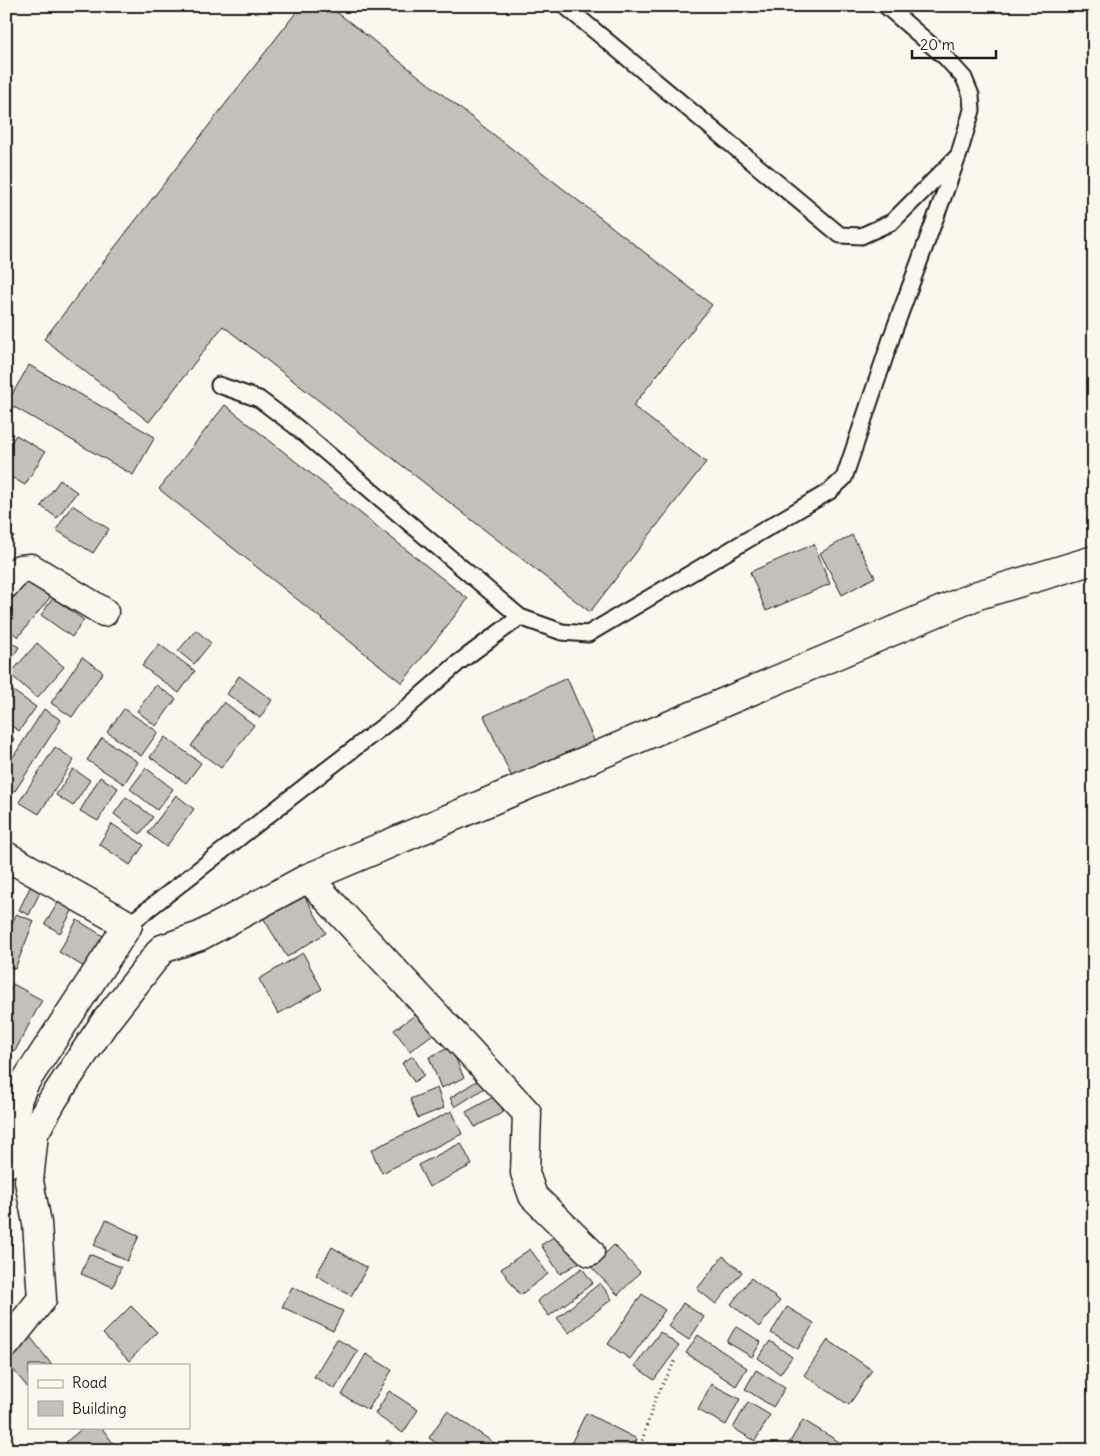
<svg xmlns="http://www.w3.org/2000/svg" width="1100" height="1456" font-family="Delius,sans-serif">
	<rect width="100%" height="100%" fill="#fbf7ec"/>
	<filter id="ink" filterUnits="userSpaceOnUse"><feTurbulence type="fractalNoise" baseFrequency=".02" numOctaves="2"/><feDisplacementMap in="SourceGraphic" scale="10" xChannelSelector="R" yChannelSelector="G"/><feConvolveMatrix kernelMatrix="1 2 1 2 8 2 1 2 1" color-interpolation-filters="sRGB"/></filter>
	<g filter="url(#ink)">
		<g fill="#c3c0b8" stroke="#1c1c1c">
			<polygon points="301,6 329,6 712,305 633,406 706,462 590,612 223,326 149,422 44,339"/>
			<polygon points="29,365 155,437 133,475 7,403"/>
			<polygon points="225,405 468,599 402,683 159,489"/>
			<polygon points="16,435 45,452 25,485 6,474 6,450"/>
			<polygon points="60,480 77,492 57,518 41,506"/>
			<polygon points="72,505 109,529 93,553 56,530"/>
			<polygon points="6,530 14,536 6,547"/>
			<polygon points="852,535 875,577 842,595 820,553"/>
			<polygon points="814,544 830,584 766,611 750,572"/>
			<polygon points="30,578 52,595 18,637 6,627 6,606"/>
			<polygon points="53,598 84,620 72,637 41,615"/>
			<polygon points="196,630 211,643 194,664 178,651"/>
			<polygon points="6,640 19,647 6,669"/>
			<polygon points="37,643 64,667 37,698 10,674"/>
			<polygon points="159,644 195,671 179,693 142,666"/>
			<polygon points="82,657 103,672 72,717 51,703"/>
			<polygon points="239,676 272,700 260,718 227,694"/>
			<polygon points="567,678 595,743 513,780 484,716"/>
			<polygon points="156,685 176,699 156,726 137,711"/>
			<polygon points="6,686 36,707 19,731 6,722"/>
			<polygon points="224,702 254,725 221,768 191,746"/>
			<polygon points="44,709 61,720 15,791 6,785 6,768"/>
			<polygon points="124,709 158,732 141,756 107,732"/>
			<polygon points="6,733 14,739 6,751"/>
			<polygon points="165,737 201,763 186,783 150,757"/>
			<polygon points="102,738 138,762 124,784 87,760"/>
			<polygon points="55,747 74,760 39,814 19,802"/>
			<polygon points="146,768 173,789 157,810 130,789"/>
			<polygon points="73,769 90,780 73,806 56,795"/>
			<polygon points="100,777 118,788 98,821 80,811"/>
			<polygon points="176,795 194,809 166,847 148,833"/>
			<polygon points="126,797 153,817 140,834 114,814"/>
			<polygon points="112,824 144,845 130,865 99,844"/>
			<polygon points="32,883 42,888 29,915 19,910"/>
			<polygon points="302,892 326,933 287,957 262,916"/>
			<polygon points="62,896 76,904 60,933 45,924"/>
			<polygon points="16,914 34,921 15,969 6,965 6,939"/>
			<polygon points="77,920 110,940 91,971 59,952"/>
			<polygon points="303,953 322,989 278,1014 259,979"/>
			<polygon points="13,984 42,1000 15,1051 6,1047 6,997"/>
			<polygon points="418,1013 433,1034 410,1051 394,1030"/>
			<polygon points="451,1047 464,1078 441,1088 429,1057"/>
			<polygon points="413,1056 424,1075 414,1082 402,1063"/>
			<polygon points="486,1075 491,1084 455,1107 450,1098"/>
			<polygon points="437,1088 444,1108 418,1118 410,1099"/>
			<polygon points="495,1096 504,1112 475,1127 466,1112"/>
			<polygon points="452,1111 462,1134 382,1173 371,1150"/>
			<polygon points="461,1143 472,1165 429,1187 418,1165"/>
			<polygon points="106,1220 139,1236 127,1261 94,1245"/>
			<polygon points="566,1229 585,1259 560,1274 541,1245"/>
			<polygon points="614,1245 640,1272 618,1295 591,1267"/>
			<polygon points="332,1247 367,1268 351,1296 316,1275"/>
			<polygon points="530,1249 548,1274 520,1295 501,1269"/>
			<polygon points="89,1254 121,1267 113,1287 81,1274"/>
			<polygon points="723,1256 742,1272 716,1304 697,1289"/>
			<polygon points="582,1268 593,1283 549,1316 537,1301"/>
			<polygon points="751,1278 780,1301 759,1327 731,1304"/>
			<polygon points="600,1283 612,1299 569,1333 557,1318"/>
			<polygon points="292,1287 343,1311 333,1331 282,1307"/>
			<polygon points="642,1294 665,1310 630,1359 608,1344"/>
			<polygon points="683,1303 704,1317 689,1340 668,1326"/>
			<polygon points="131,1306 157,1332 129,1361 103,1334"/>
			<polygon points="787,1307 814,1323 798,1349 771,1333"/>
			<polygon points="736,1326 761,1342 752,1357 727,1342"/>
			<polygon points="660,1332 679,1346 654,1380 635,1366"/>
			<polygon points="28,1334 52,1365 29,1365 29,1389 6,1361 6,1351"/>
			<polygon points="698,1335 747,1368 736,1386 686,1353"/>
			<polygon points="337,1339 358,1351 335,1389 314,1377"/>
			<polygon points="828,1340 872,1370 849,1405 804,1375"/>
			<polygon points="770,1341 792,1357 780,1374 758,1358"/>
			<polygon points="366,1354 392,1370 368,1410 342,1395"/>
			<polygon points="756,1370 785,1388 773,1407 745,1389"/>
			<polygon points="711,1384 740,1399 726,1425 698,1410"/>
			<polygon points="389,1391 418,1410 403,1433 375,1414"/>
			<polygon points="748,1402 770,1415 755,1441 733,1428"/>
			<polygon points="447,1411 500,1447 498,1450 446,1450 429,1438"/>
			<polygon points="586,1413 637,1439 632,1450 568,1450"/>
			<polygon points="803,1420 841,1443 837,1450 785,1450"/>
			<polygon points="84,1427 101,1427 113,1443 104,1450 72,1450 66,1442"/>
			<polygon points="387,1440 406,1450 382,1450"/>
		</g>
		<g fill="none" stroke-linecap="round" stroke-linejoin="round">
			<defs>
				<g id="lane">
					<polyline points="565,6 840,235 861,236 892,222 957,157"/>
					<polyline points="219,385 259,399 295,426 520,617 562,632 588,634 830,491 844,478 893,333 959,154 972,110 971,95 964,78 945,57 886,6"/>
					<polyline points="128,925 308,784 403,711 458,663 520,617"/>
				</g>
				<g id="street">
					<polyline points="6,584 20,569 31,568 104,612"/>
					<polyline points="6,856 128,925 25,1082 18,1098 6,1164"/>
					<polyline points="308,878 527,1113 525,1173 533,1196 590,1252"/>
					<polyline points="6,1344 42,1299 37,1223 29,1181 34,1133 54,1098 105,1022 162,949 200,936 308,878 978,595 1094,560"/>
				</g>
			</defs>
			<use href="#lane" stroke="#1c1c1c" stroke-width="19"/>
			<use href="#street" stroke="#1c1c1c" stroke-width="31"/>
			<polyline stroke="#1c1c1c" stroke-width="3" stroke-dasharray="1 4" stroke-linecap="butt" points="639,1450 656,1397 675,1361"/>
			<use href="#lane" stroke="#fbf7ec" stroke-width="15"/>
			<use href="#street" stroke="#fbf7ec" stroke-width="28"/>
		</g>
	</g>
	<rect width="1100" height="1456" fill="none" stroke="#fbf7ec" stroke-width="25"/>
	<rect x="12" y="12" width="1075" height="1431" fill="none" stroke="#1c1c1c" stroke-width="2" filter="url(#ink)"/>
	<rect x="28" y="1364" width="162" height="65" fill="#fbf7ec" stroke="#a29f99"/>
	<rect x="38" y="1380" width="25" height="8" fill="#fbf7ec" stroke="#a29f99"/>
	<text x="72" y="1388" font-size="15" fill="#1c1c1c">Road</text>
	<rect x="38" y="1401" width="25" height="15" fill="#c3c0b8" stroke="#a29f99"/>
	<text x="72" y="1414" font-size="15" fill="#1c1c1c">Building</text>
	<path d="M912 50v8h84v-8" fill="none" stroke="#1c1c1c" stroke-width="2.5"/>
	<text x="920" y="50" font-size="15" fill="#1c1c1c" stroke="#fbf7ec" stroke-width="4" paint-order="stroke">20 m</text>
</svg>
